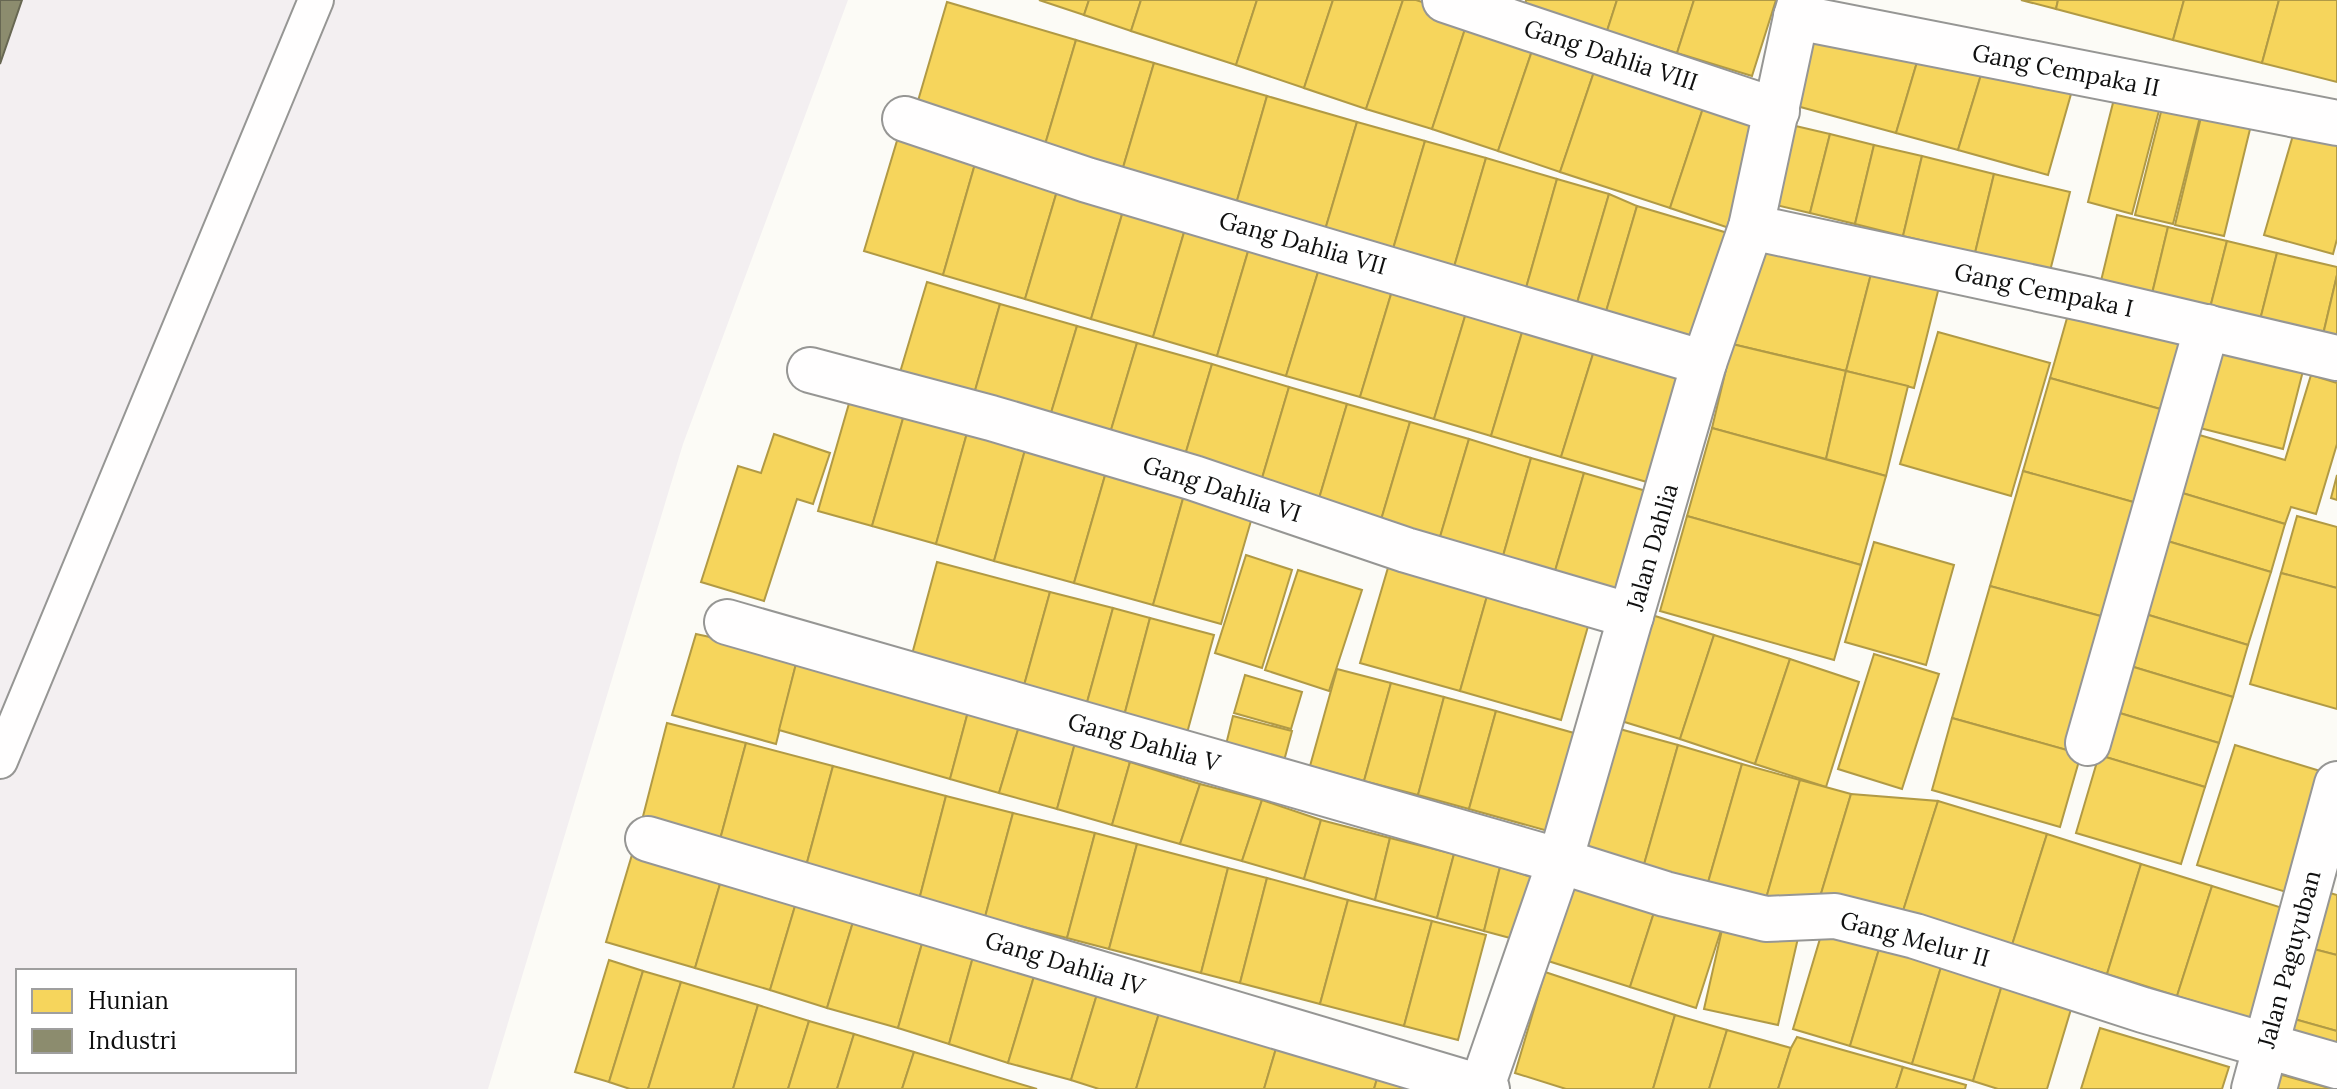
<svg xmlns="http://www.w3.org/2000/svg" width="2337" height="1089" font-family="Lora,serif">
	<rect width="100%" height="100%" fill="#fcfbf6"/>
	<path fill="#f3eff1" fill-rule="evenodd" d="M0,0H848L683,444L488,1089H0ZM18,971H294V1071H18Z"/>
	<g fill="#f6d55c" stroke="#b19a45" stroke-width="2">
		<polygon points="1039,0 1089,0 1084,15"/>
		<polygon points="1089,0 1141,0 1131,31 1084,15"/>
		<polygon points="1141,0 1257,0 1236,65 1131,31"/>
		<polygon points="1257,0 1333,0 1304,88 1236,65"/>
		<polygon points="1333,0 1403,0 1366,109 1304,88"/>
		<polygon points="1403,0 1416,0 1469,17 1432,129 1366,109"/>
		<polygon points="1526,0 1617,0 1607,31 1525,6"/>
		<polygon points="1617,0 1694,0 1677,53 1607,31"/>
		<polygon points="1694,0 1776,0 1752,76 1677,53"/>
		<polygon points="2021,0 2058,0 2056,9"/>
		<polygon points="2058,0 2184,0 2173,40 2056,9"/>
		<polygon points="2184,0 2279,0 2262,63 2173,40"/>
		<polygon points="2279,0 2337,0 2337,82 2262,63"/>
		<polygon points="947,2 1076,40 1044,148 915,111"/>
		<polygon points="1469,17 1536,39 1498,151 1432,129"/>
		<polygon points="1817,28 1920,52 1896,133 1793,105"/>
		<polygon points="1536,39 1598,60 1560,172 1498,151"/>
		<polygon points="1076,40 1154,63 1122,171 1044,148"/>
		<polygon points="1920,52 1984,65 1958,150 1896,133"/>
		<polygon points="1598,60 1707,96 1670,208 1560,172"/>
		<polygon points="1154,63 1267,96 1236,204 1122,171"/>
		<polygon points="1984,65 2075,80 2048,175 1958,150"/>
		<polygon points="2117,87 2162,99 2132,214 2088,202"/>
		<polygon points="1267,96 1357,122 1325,230 1236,204"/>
		<polygon points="1707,96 1769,117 1732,229 1670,208"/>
		<polygon points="2164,100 2202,109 2173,224 2135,215"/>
		<polygon points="2203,109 2252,121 2224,236 2175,225"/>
		<polygon points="2298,118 2337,128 2337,239 2333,254 2264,235"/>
		<polygon points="1357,122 1425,141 1393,249 1325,230"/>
		<polygon points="1787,124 1830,134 1810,213 1767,203"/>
		<polygon points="899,134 977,157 943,275 864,251"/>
		<polygon points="1830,134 1874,145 1855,224 1810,213"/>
		<polygon points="1425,141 1486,158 1454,267 1393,249"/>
		<polygon points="1874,145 1922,156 1903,236 1855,224"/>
		<polygon points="1922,156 1994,174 1975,253 1903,236"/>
		<polygon points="977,157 1060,181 1025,299 943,275"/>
		<polygon points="1486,158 1557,179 1526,288 1454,267"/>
		<polygon points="1994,174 2070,192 2050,271 1975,253"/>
		<polygon points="1557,179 1609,194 1577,303 1526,288"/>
		<polygon points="1060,181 1126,201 1091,319 1025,299"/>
		<polygon points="1609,194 1637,206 1605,315 1577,303"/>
		<polygon points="1126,201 1188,219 1153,337 1091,319"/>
		<polygon points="1637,206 1731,234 1699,343 1605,315"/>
		<polygon points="2117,215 2168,227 2151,298 2100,285"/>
		<polygon points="1188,219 1252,238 1217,356 1153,337"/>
		<polygon points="2168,227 2227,241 2209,312 2151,298"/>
		<polygon points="1252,238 1322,259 1286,376 1217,356"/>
		<polygon points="2227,241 2277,253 2259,324 2209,312"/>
		<polygon points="1757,242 1872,270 1846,371 1732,344"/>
		<polygon points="2277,253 2337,267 2337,275 2322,339 2259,324"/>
		<polygon points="1322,259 1395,281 1360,397 1286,376"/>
		<polygon points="1872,270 1939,287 1914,388 1846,371"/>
		<polygon points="2337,275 2337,342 2322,339"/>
		<polygon points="1395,281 1469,303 1434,419 1360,397"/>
		<polygon points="927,282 1000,304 972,401 898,379"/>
		<polygon points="1469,303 1526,319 1491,436 1434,419"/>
		<polygon points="1000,304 1077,326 1048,423 972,401"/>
		<polygon points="2071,304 2199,341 2178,414 2050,378"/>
		<polygon points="1526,319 1597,341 1561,457 1491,436"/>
		<polygon points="1077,326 1137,343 1108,440 1048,423"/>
		<polygon points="1938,332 2050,363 2011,496 1900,464"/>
		<polygon points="1597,341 1692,368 1657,485 1561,457"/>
		<polygon points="1137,343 1212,364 1183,462 1108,440"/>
		<polygon points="2205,343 2304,367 2283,449 2184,424"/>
		<polygon points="1732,344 1846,371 1826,459 1712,428"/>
		<polygon points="1212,364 1289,387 1260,485 1183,462"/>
		<polygon points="1846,371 1908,386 1886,476 1826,459"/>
		<polygon points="2311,375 2337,383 2337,444 2316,514 2291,507 2285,524 2179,492 2196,434 2285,460"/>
		<polygon points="2050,378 2178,414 2151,507 2023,471"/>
		<polygon points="1289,387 1347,404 1318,502 1260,485"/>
		<polygon points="850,400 904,415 872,526 818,511"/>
		<polygon points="1347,404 1410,422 1381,520 1318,502"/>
		<polygon points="904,415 967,433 936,544 872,526"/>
		<polygon points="1410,422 1469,439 1440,537 1381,520"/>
		<polygon points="1712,428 1886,476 1861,565 1687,516"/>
		<polygon points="967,433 1025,450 994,561 936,544"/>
		<polygon points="774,434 830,453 813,504 797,499 764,601 701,582 738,466 761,473"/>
		<polygon points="1469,439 1531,458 1503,556 1440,537"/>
		<polygon points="1025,450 1106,472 1074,583 994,561"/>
		<polygon points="1531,458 1584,473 1555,571 1503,556"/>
		<polygon points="2023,471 2151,507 2119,621 1990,586"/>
		<polygon points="1106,472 1184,495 1153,605 1074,583"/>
		<polygon points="1584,473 1660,495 1631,593 1555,571"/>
		<polygon points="2337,475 2337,500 2331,498"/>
		<polygon points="2179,492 2285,524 2271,572 2164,540"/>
		<polygon points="1184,495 1253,514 1221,624 1153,605"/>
		<polygon points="1687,516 1861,565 1834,660 1660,611"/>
		<polygon points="2297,516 2337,527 2337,588 2281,573"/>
		<polygon points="2164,540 2271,572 2248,645 2142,613"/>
		<polygon points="1874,542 1954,565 1926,665 1845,642"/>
		<polygon points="1392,554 1491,582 1460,691 1360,663"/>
		<polygon points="1246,555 1292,570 1262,668 1215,653"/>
		<polygon points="937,562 1050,592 1023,689 911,658"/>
		<polygon points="1298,570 1362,590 1329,691 1265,670"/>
		<polygon points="2281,573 2337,588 2337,709 2250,684"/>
		<polygon points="1491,582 1593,609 1561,720 1460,691"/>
		<polygon points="1990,586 2119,621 2081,754 1952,718"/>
		<polygon points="1050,592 1113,608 1086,706 1023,689"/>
		<polygon points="1113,608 1150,618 1124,716 1086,706"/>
		<polygon points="2142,613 2248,645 2233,697 2127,665"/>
		<polygon points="1652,615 1714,635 1680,739 1618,720"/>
		<polygon points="1150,618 1214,635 1187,733 1124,716"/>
		<polygon points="696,634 798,656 776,744 672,715"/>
		<polygon points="1714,635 1790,659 1755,764 1680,739"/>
		<polygon points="1874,654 1939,674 1902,789 1838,769"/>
		<polygon points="798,656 969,708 950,779 779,730"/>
		<polygon points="1790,659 1859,682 1826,787 1755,764"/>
		<polygon points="2127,665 2233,697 2219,743 2113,711"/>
		<polygon points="1337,669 1391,683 1364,781 1310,766"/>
		<polygon points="1245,675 1302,692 1291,729 1234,713"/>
		<polygon points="1391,683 1444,697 1418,795 1364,781"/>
		<polygon points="1444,697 1496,711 1469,809 1418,795"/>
		<polygon points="969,708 1020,723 999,793 950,779"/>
		<polygon points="1496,711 1574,733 1548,831 1469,809"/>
		<polygon points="2113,711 2219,743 2205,787 2099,755"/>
		<polygon points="1233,716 1292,731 1281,772 1223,757"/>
		<polygon points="1952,718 2081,754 2060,827 1932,790"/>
		<polygon points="667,723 746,743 718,847 640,828"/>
		<polygon points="1020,723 1075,743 1057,809 999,793"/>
		<polygon points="1616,728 1678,745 1643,868 1581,850"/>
		<polygon points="746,743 833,766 805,870 718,847"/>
		<polygon points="1075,743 1130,762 1112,825 1057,809"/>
		<polygon points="1678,745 1742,764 1707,886 1643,868"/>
		<polygon points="2235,745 2330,774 2293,894 2197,865"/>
		<polygon points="2099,755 2205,787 2181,864 2076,833"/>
		<polygon points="1130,762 1200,784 1180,844 1112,825"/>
		<polygon points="1742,764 1800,780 1765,902 1707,886"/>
		<polygon points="833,766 946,796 919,900 805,870"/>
		<polygon points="1800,780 1851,794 1817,907 1765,902"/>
		<polygon points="1200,784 1262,800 1242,861 1180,844"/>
		<polygon points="1851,794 1938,801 1903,911 1817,907"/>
		<polygon points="946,796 1013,813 985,917 919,900"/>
		<polygon points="1262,800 1321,820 1304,879 1242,861"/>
		<polygon points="1938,801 2047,834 2012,945 1903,911"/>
		<polygon points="1013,813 1095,833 1067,938 985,917"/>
		<polygon points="1321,820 1390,838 1375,900 1304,879"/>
		<polygon points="1095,833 1137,844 1109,949 1067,938"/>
		<polygon points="2047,834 2141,864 2107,974 2012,945"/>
		<polygon points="1390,838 1454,854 1437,918 1375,900"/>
		<polygon points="1137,844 1228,868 1201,973 1109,949"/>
		<polygon points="634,848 723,874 695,968 606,942"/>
		<polygon points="1454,854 1500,867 1484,931 1437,918"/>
		<polygon points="2141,864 2212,886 2177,996 2107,974"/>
		<polygon points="1500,867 1541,880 1525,942 1484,931"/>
		<polygon points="1228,868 1267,878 1240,983 1201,973"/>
		<polygon points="723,874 798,896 770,990 695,968"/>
		<polygon points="1572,874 1658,900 1630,987 1545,960"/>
		<polygon points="1267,878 1348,900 1320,1004 1240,983"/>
		<polygon points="2212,886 2289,910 2255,1020 2177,996"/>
		<polygon points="2313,888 2337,895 2337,955 2298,945"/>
		<polygon points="798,896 856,912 827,1008 770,990"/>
		<polygon points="1348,900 1432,921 1404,1026 1320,1004"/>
		<polygon points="1658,900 1724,921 1696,1008 1630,987"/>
		<polygon points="856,912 925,933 898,1028 827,1008"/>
		<polygon points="1432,921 1486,935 1458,1040 1404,1026"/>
		<polygon points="1724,921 1798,938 1778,1025 1704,1009"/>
		<polygon points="1825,922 1882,939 1850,1046 1793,1029"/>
		<polygon points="925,933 976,946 949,1044 898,1028"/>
		<polygon points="1882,939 1944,957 1912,1064 1850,1046"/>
		<polygon points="2298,945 2337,955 2337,1031 2280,1015"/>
		<polygon points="976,946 1038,963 1008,1063 949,1044"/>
		<polygon points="1944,957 2005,975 1973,1081 1912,1064"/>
		<polygon points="609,960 643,971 609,1082 575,1072"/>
		<polygon points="1038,963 1101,981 1071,1080 1008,1063"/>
		<polygon points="643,971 681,982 648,1089 630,1089 609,1082"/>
		<polygon points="1545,972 1675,1015 1653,1089 1566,1089 1515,1073"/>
		<polygon points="2005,975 2075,996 2047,1089 1998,1089 1973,1081"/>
		<polygon points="1101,981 1163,1000 1136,1089 1099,1089 1071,1080"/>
		<polygon points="681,982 758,1005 733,1089 648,1089"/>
		<polygon points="1163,1000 1280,1035 1264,1089 1136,1089"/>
		<polygon points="758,1005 809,1021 788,1089 733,1089"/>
		<polygon points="1675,1015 1727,1030 1709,1089 1653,1089"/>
		<polygon points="2280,1015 2337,1031 2337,1060 2273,1041"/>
		<polygon points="809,1021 854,1034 837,1089 788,1089"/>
		<polygon points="2100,1028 2229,1067 2222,1089 2081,1089"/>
		<polygon points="1727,1030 1791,1048 1778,1089 1709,1089"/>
		<polygon points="854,1034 914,1052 902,1089 837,1089"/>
		<polygon points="1280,1035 1381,1065 1374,1089 1264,1089"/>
		<polygon points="1797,1037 1903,1067 1896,1089 1778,1089 1791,1048"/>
		<polygon points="914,1052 1037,1089 902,1089"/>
		<polygon points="1381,1065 1462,1089 1374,1089"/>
		<polygon points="1903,1067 1966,1085 1965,1089 1896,1089"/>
		<polygon points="2267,1071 2333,1089 2262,1089"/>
	</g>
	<polygon fill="#8c8c6e" stroke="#676752" stroke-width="2" points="0,0 22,0 0,64"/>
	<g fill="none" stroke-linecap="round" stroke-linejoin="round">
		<defs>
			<polyline id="lane" points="0,761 316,0"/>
			<g id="street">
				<polyline points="1445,0 1777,111"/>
				<polyline points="1796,17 2337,123"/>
				<polyline points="905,119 1087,180 1704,363"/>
				<polyline points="1751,227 2086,299 2337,358"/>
				<polyline points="810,370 991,418 1194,478 1406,550 1631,616"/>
				<polyline points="727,622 1560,861 1665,894 1766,919 1835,916 1915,936 2143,1010 2337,1066"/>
				<polyline points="2088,743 2207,327"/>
				<polyline points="648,839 1487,1089"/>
				<polyline points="1481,1089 1560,861 1704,363 1751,227 1796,17 1801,0"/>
				<polyline points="2254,1089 2337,784"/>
			</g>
		</defs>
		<use href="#lane" stroke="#969694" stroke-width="38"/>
		<use href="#street" stroke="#969694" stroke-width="48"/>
		<use href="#lane" stroke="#fffefe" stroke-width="34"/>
		<use href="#street" stroke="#fffefe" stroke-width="44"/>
	</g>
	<g text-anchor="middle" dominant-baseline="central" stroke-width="8" stroke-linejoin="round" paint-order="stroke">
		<g font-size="24" fill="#101010" stroke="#fff">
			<text transform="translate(1611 55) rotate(18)">Gang Dahlia VIII</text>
			<text transform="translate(2066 70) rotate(11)">Gang Cempaka II</text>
			<text transform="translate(1303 243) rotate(16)">Gang Dahlia VII</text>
			<text transform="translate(2044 290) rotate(12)">Gang Cempaka I</text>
			<text transform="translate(1222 489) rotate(18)">Gang Dahlia VI</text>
			<text transform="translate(1652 547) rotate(-74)">Jalan Dahlia</text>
			<text transform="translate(1144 742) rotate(16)">Gang Dahlia V</text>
			<text transform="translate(1915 939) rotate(15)">Gang Melur II</text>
			<text transform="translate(2289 959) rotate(-75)">Jalan Paguyuban</text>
			<text transform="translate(1065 963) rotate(17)">Gang Dahlia IV</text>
		</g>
	</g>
	<rect x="16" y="969" width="280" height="104" fill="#ffffff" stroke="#9f9f9f" stroke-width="2"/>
	<rect x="32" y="989" width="40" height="24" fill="#f6d55c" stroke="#9f9f9f" stroke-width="2"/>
	<text x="88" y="1009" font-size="24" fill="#101010">Hunian</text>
	<rect x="32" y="1029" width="40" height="24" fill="#8c8c6e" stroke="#9f9f9f" stroke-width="2"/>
	<text x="88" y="1049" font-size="24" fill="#101010">Industri</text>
</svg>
